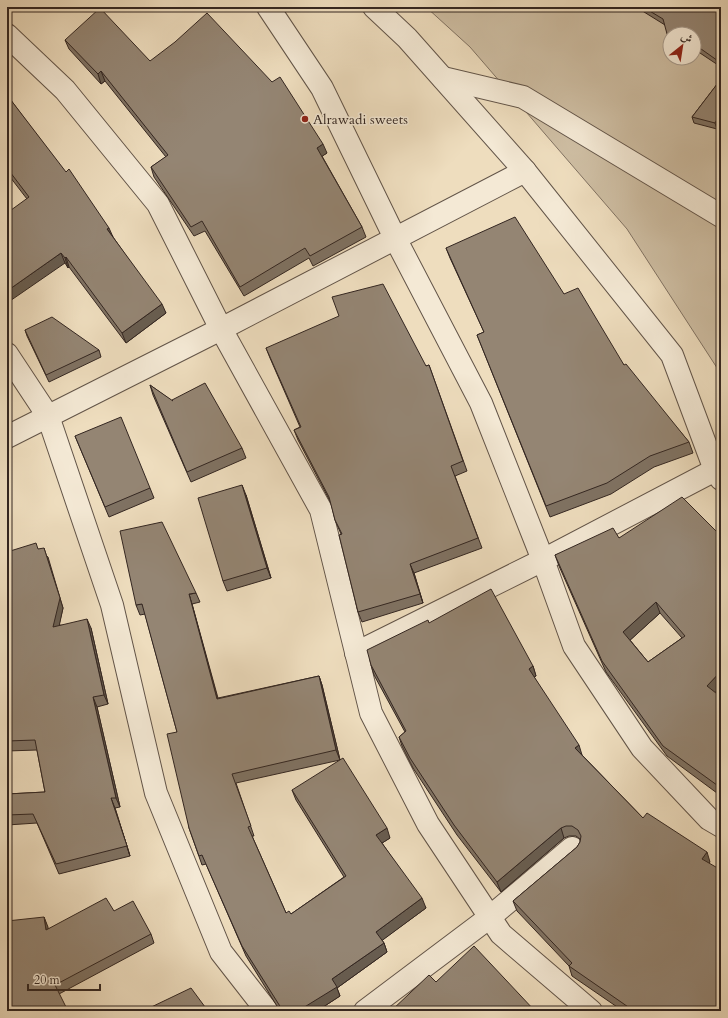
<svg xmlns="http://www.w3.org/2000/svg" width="728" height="1018" font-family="Cardo,Amiri,serif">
	<rect width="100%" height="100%" fill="#eeddbe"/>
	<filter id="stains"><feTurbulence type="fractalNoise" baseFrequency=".005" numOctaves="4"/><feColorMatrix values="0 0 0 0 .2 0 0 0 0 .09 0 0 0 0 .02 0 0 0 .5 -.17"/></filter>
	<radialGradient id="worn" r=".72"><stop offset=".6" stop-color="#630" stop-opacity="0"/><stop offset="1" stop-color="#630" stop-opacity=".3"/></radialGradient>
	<path fill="#cebea3" stroke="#807262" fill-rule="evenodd" d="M426,7H721V374L627,229L470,47ZM670,34H694V58H670Z"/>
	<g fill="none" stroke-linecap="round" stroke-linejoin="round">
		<defs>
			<g id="minor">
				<polyline points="268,7 322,88 395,238 481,403 543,560 574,646 642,748 709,819 721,826"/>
				<polyline points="374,7 407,38 525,171 672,355 715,470 721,479"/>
				<polyline points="7,35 65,90 158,204 221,329 321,510 371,713 428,824 501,934 591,1011"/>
				<polyline points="443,78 523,97 721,216"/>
				<polyline points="7,354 48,416 112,605 156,793 221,952 267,1011"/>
				<polyline points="7,437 221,329 525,171"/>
				<polyline points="356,653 543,560 715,470"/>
				<polyline points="365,1011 490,917 572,848"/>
			</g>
		</defs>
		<use href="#minor" stroke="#625448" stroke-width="24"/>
		<use href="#minor" stroke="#f4e9d5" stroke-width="22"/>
	</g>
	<g fill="#7f7263" stroke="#332621" fill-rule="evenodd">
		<polygon points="7,7 15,7 11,11"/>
		<polygon points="636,7 718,7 721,10 721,67 694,49 694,34 665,25"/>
		<polygon points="65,40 150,61 327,153 322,156 362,227 366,237 313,266 309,258 244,296 205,231 194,236 154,177 151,167 166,157 105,81 101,84 69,49"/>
		<polygon points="721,79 721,122 717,129 694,123 692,117"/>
		<polygon points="7,95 113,237 166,313 126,343 69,267 68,268 27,199 7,173"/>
		<polygon points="446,248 564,294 689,442 693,453 654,467 611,494 550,517 477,335 484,332 450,258"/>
		<polygon points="25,330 99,350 101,357 49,382 27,336"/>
		<polygon points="266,348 426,366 429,365 467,471 455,476 482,548 414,573 423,603 362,622 358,612 341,534 335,520 331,503 298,440 294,430 300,427 270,358"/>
		<polygon points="150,385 172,401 242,448 246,458 191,482 153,395"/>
		<polygon points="75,436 150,488 154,498 109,517"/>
		<polygon points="246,495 271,578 227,591 223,581"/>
		<path d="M721,536V686L715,692L721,697V796L667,756L606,672L559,566L555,555L619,538ZM660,613L682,638L648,662L630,640Z"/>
		<polygon points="38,549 48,557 63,608 59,625 91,628 108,704 97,707 120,807 115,808 130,856 59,874 37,823 7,825 7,794 45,792 37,750 7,751 7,552"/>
		<polygon points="196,593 200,602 192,604 218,698 319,676 322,685 340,760 236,783 254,836 252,836 286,913 291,914 344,877 296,800 292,790 390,838 382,843 426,908 382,940 384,943 387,952 337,988 340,996 317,1011 280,1011 246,956 206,864 202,865 189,828 177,732 145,614 140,615 136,605"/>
		<polygon points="429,623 533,666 536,676 534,677 582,755 643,818 710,862 709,863 721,1011 623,1011 572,976 569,966 517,911 513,901 577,847 580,842 580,839 576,836 569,836 564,838 501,892 457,835 413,768 402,746 399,737 405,732 374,675 371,665"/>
		<polygon points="114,911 151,934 154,943 59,994 7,1011 44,917 48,929"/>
	</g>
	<g fill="#685d50" stroke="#332621">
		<polygon points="9,7 15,7 11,11"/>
		<polygon points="101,71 105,81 101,84 98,74"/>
		<polygon points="721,112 721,122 717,129 715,123"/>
		<polygon points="323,144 327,153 321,157 317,148"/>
		<polygon points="109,228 113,237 107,229"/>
		<polygon points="61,253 65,263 7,303 7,291"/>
		<polygon points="66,257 69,267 68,268 65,258"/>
		<polygon points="162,304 166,313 126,343 122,333"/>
		<polygon points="242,485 246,495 271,578 267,568"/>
		<polygon points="44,548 63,608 57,636 53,627"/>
		<polygon points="410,564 414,573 423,603"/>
		<polygon points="189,594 192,604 220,708 217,699"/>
		<polygon points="656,602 660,613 627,643 623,632"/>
		<polygon points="87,619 91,628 108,704 104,695"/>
		<polygon points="533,666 536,676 532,678 529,669"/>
		<polygon points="721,671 721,686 711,697 707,686"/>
		<polygon points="319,676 322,685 340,760 336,750"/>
		<polygon points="93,697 97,707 120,807 116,798"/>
		<polygon points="579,745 582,755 575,748"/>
		<polygon points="111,798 115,808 130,856 127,846"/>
		<polygon points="387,828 390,838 379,845 376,835"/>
		<polygon points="561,828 564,838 501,892 497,882"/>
		<polygon points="707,852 710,862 705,869 702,859"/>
		<polygon points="422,898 426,908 380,942 376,932"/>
		<polygon points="44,917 48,927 49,940 46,930"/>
		<polygon points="384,943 387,952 337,988 340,996 317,1011 298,1011 332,979"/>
	</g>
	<g fill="#948573" stroke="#332621" fill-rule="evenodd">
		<polygon points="643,7 718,7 721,10 721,63 694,44 694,34 670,34 670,45 663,19"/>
		<polygon points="100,8 150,61 175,42 207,13 272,82 280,77 323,144 317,148 362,227 310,256 305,248 240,287 202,221 191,227 151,167 168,155 101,71 98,74 65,40"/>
		<polygon points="721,79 721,112 715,123 692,117"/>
		<polygon points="7,95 66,172 69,169 109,228 107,229 162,304 122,333 66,257 65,258 61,253 7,291 7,213 29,197 7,168"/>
		<polygon points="515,217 564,294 578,288 624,365 626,364 689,442 650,456 607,483 546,506 477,335 484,332 446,248"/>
		<polygon points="383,284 426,366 429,365 463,461 451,466 478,538 410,564 420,594 358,612 339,535 342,534 335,520 329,497 294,430 301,427 266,348 339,316 332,297"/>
		<polygon points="52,317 99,350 46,375 25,330"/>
		<polygon points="205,383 242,448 187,472 150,385 173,401 172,400"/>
		<polygon points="121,417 150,488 105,507 75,436"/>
		<polygon points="242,485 267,568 223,581 198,498"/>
		<path d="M682,497L721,536V671L707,686L721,697V788L663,746L602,661L555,555L613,528L619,538ZM656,602L685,636L648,662L623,632Z"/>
		<polygon points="162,522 196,593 189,594 217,699 319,676 336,750 232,774 251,826 248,827 286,913 289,911 291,914 346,876 292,790 343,758 387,828 376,835 422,898 376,932 384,943 332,979 337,987 298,1011 283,1011 242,946 202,855 199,856 189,828 167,734 177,732 142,604 136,605 120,531"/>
		<polygon points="36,543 38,549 44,548 60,598 53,627 87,619 104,695 93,697 116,798 111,798 127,846 56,864 33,814 7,815 7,794 45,792 35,740 7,741 7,552"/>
		<polygon points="491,589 533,666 529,669 579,745 575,748 643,818 647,813 707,852 702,859 721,870 721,1011 634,1011 569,966 572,963 513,901 577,847 580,842 581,836 578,830 572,826 566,826 561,828 497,882 454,825 410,758 399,737 406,731 371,665 367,650 428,620 429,623"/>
		<polygon points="106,898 114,911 133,901 151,934 55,985 68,1011 7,1011 7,921 44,917 46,930"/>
		<polygon points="474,946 535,1011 391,1011 429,975 436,982"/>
		<polygon points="191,988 208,1011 143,1011"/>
	</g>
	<circle fill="#8f2418" stroke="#f4e9d5" stroke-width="1.5" cx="305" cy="119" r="4"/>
	<g text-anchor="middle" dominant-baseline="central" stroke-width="3" stroke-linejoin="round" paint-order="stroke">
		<g font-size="14" fill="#332621" stroke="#f4e9d5" text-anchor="start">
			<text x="313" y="119">Alrawadi sweets</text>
		</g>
	</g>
	<rect width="728" height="1018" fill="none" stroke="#eeddbe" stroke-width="24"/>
	<rect x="8" y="8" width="712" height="1002" fill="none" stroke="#332621" stroke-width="2"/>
	<rect x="12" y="12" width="704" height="994" fill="none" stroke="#332621"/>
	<g transform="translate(682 46) rotate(30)"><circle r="19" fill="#f4e9d5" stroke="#a79b8d"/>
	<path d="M0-3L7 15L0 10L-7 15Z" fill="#8f2418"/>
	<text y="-6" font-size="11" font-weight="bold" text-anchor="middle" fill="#332621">ش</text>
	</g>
	<path d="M28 984v6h72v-6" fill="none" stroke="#332621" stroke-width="2"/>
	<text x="34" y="984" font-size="12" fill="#332621" stroke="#f4e9d5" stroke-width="3" paint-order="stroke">20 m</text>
	<rect width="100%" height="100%" filter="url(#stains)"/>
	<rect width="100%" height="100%" fill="url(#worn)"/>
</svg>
